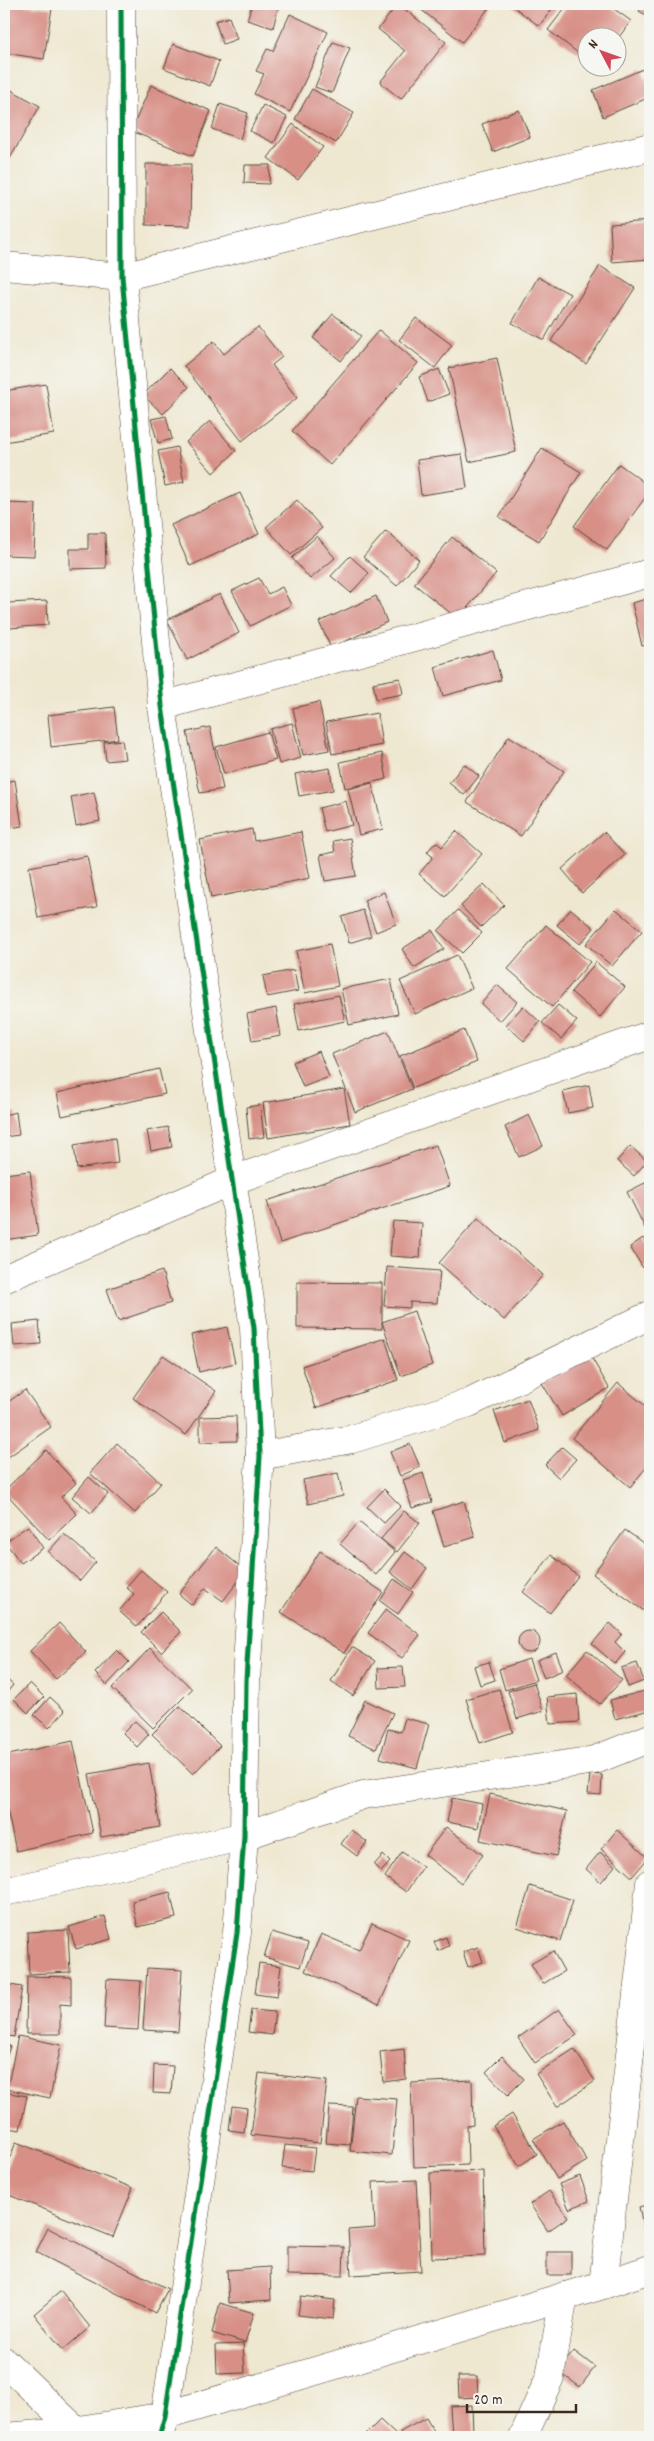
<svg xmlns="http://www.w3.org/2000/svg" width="654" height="2441" font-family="Dekko,sans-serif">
	<rect width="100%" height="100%" fill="#f6f6f2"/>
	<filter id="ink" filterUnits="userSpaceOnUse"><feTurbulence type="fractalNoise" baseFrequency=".02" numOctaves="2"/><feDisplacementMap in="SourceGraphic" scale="10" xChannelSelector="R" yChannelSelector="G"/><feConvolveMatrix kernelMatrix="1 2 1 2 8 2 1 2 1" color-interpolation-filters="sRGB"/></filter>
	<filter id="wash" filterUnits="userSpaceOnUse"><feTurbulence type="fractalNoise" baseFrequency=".0096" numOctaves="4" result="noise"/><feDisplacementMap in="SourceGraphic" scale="20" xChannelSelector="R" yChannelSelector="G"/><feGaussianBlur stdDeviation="1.12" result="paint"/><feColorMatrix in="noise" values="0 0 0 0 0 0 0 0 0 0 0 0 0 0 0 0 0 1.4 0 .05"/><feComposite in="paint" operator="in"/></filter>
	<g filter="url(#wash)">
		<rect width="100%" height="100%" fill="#efe8d1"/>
		<g id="blocks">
			<g fill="#d78f86">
				<polygon points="9,4 52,8 44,59 4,53"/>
				<polygon points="252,4 279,4 273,28 247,20"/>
				<polygon points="398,4 446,42 401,99 382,84 381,81 405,51 378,29"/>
				<polygon points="414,4 492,4 462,42"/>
				<polygon points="510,4 556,4 539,26"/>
				<polygon points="568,4 607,4 631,21 616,41 616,38 586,38 586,59 548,30"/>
				<polygon points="644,4 650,4 650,17 639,11"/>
				<polygon points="290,14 328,32 290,112 254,94 264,74 256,71 267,49 273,51"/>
				<polygon points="229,17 237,39 223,44 215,21"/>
				<polygon points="333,42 350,48 332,93 315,87"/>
				<polygon points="173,44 219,61 210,86 164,68"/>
				<polygon points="643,69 650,87 650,97 603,117 593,90"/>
				<polygon points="151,85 211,111 193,156 131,131"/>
				<polygon points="4,86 40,106 4,169"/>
				<polygon points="312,89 354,113 336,143 295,119"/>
				<polygon points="220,104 248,113 240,139 212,129"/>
				<polygon points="263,105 287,117 274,143 250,131"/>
				<polygon points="519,110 530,137 493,152 482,124"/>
				<polygon points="293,124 323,147 298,180 268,158"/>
				<polygon points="146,164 191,164 190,226 146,225"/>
				<polygon points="245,165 270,165 269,184 244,183"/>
				<polygon points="650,221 650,259 612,262 610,224"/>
				<polygon points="600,266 635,288 586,364 551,341"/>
				<polygon points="538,277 570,294 544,340 512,323"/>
				<polygon points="333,314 361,336 341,361 313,338"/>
				<polygon points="416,318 452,345 435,368 399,340"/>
				<polygon points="258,327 282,357 272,365 297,398 242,441 184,366 214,341 224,354"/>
				<polygon points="379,330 418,363 330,465 292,431"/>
				<polygon points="497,358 516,452 469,462 449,368"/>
				<polygon points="170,368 189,387 163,414 143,395"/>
				<polygon points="439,369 449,394 428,402 419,377"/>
				<polygon points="46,384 54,434 4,442 4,391"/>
				<polygon points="166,416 172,439 158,443 151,419"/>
				<polygon points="210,421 236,451 213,473 186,442"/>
				<polygon points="177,447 184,482 165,486 158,451"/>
				<polygon points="542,448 581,472 539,541 499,517"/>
				<polygon points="462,454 467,488 421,495 417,460"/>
				<polygon points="619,464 650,487 650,491 607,550 574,526"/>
				<polygon points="240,493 259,534 190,566 171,525"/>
				<polygon points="297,500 322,528 291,555 266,527"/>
				<polygon points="4,503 36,504 34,556 4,555"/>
				<polygon points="386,531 419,560 397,586 363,557"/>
				<polygon points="88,533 105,533 106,568 70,569 70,549 88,549"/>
				<polygon points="317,536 335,558 310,579 292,558"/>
				<polygon points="452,537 496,573 458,619 414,584"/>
				<polygon points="350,556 369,573 351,593 331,576"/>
				<polygon points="259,578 268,594 282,587 291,605 250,626 232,591"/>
				<polygon points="220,594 239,633 187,660 167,620"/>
				<polygon points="376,596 387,622 331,648 319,622"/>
				<polygon points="650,598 650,644 642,646 632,603"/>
				<polygon points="47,601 48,625 10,628 8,603"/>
				<polygon points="493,650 501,680 443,696 435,667"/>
				<polygon points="400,678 403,694 376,699 373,683"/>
				<polygon points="319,702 329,750 303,755 293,708"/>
				<polygon points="114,707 118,739 51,747 48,715"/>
				<polygon points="377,713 382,745 332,754 326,722"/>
				<polygon points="292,723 301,758 279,764 270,729"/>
				<polygon points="210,727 223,789 200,793 187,732"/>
				<polygon points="268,732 276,760 224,774 216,747"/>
				<polygon points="509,736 564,771 521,836 467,802"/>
				<polygon points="122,740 125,759 106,761 104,742"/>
				<polygon points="382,753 387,779 345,788 340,762"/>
				<polygon points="464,764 479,776 464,795 449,783"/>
				<polygon points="330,768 333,790 299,796 295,774"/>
				<polygon points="15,780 22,826 4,829 4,782"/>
				<polygon points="372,783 383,829 359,835 348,789"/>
				<polygon points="94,792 100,821 76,826 71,797"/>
				<polygon points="346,801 352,825 325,832 319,808"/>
				<polygon points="252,829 254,841 301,832 310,878 211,898 200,840"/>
				<polygon points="456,831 482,854 445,896 419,874 433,857 427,852 436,842 442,847"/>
				<polygon points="604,832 625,855 582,893 562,869"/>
				<polygon points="350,838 356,876 325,881 320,855 335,852 333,841"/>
				<polygon points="87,856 97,907 38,918 29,867"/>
				<polygon points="484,884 504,905 481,927 461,906"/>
				<polygon points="384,892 396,924 376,932 364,900"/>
				<polygon points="571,909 594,928 580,944 557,925"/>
				<polygon points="616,909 642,931 612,966 586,944"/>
				<polygon points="363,910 371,936 349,943 342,917"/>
				<polygon points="458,910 482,933 462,953 438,931"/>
				<polygon points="546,925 590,962 552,1007 508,969"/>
				<polygon points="432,930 444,949 414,968 402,949"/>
				<polygon points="330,944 338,986 305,993 296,951"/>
				<polygon points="457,955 472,988 415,1014 400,981"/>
				<polygon points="596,962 625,987 600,1017 571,992"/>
				<polygon points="294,970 298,991 267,997 263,976"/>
				<polygon points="391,979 398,1014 349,1025 341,989"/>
				<polygon points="497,985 517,1002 500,1021 481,1004"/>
				<polygon points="339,995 345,1021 299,1031 294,1004"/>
				<polygon points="558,1005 577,1021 561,1039 542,1023"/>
				<polygon points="523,1006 540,1022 524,1041 506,1025"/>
				<polygon points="276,1008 281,1036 252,1041 247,1014"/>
				<polygon points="464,1030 477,1062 413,1088 400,1056"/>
				<polygon points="388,1031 412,1089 355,1112 332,1054"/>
				<polygon points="319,1051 329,1077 303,1087 293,1062"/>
				<polygon points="159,1069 165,1094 62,1116 57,1093"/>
				<polygon points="589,1085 593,1108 568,1113 563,1091"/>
				<polygon points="344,1089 350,1124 268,1138 263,1103"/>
				<polygon points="260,1105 264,1137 249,1139 246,1107"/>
				<polygon points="16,1112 19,1135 4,1137 4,1115"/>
				<polygon points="529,1115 543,1146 519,1157 505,1127"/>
				<polygon points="168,1127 172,1147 151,1151 147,1131"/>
				<polygon points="115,1138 118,1163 77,1169 74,1145"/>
				<polygon points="436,1145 450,1186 280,1243 267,1201"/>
				<polygon points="630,1146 647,1161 634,1176 617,1161"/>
				<polygon points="30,1171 38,1235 4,1240 4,1174"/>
				<polygon points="645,1183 650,1193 650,1238 627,1192"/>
				<polygon points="478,1218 543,1275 504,1320 439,1263"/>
				<polygon points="393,1221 422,1223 420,1258 390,1256"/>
				<polygon points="643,1238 650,1249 650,1263 643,1268 630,1247"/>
				<polygon points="387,1267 440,1271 437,1303 410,1302 410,1308 384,1306"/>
				<polygon points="162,1271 171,1303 118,1321 107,1289"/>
				<polygon points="297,1282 382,1283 382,1329 297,1328"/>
				<polygon points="414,1311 432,1365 401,1376 382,1322"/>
				<polygon points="39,1321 41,1344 14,1346 12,1324"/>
				<polygon points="227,1327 235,1363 199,1372 191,1335"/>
				<polygon points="385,1338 398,1380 316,1408 302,1366"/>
				<polygon points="163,1355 216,1391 186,1435 133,1398"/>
				<polygon points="590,1355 609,1388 562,1416 542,1383"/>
				<polygon points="618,1383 650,1410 650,1463 630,1487 572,1438"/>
				<polygon points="25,1390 51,1427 4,1460 4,1405"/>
				<polygon points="528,1399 539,1430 505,1443 494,1411"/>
				<polygon points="236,1416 237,1441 200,1442 200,1417"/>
				<polygon points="117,1443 161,1483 135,1513 90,1473"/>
				<polygon points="410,1444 420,1467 400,1476 390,1452"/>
				<polygon points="562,1447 576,1459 559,1478 545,1465"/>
				<polygon points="46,1450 76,1483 61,1497 77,1514 49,1540 4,1491"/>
				<polygon points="338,1473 343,1496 308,1504 303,1480"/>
				<polygon points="423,1473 432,1502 412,1508 403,1480"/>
				<polygon points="89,1477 108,1494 91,1513 72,1497"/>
				<polygon points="384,1489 401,1506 384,1523 367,1507"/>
				<polygon points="464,1501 475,1537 444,1547 433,1511"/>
				<polygon points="404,1511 420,1523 397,1552 381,1539"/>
				<polygon points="359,1522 395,1552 376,1575 340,1544"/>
				<polygon points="28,1526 43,1548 21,1563 5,1542"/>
				<polygon points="625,1530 650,1548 646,1557 650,1560 650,1603 644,1611 593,1574"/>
				<polygon points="64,1534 96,1562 80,1581 48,1552"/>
				<polygon points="216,1547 246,1571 223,1601 205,1588 192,1605 179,1594"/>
				<polygon points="320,1551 383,1592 344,1653 281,1612"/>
				<polygon points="405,1552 427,1568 412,1589 390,1572"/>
				<polygon points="551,1555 578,1576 550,1613 523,1592"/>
				<polygon points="141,1570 167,1592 137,1627 119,1611 134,1594 126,1587"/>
				<polygon points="394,1579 413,1592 398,1614 380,1601"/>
				<polygon points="386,1609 420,1635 402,1658 368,1633"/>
				<polygon points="161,1612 181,1632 161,1652 141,1632"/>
				<polygon points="59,1623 86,1652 56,1679 30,1651"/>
				<polygon points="610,1623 622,1634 615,1642 625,1652 615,1664 592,1644"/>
				<circle cx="529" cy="1642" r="11"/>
				<polygon points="352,1647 375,1661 353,1696 331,1681"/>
				<polygon points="150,1648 192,1689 153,1728 112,1688"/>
				<polygon points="117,1650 129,1662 107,1685 95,1673"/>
				<polygon points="587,1650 622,1680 600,1704 566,1675"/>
				<polygon points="556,1652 563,1670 544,1678 537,1660"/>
				<polygon points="529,1659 536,1680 505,1690 499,1669"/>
				<polygon points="489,1662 495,1680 480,1685 474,1666"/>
				<polygon points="637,1663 644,1681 628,1687 621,1668"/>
				<polygon points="403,1667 405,1687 379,1688 378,1668"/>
				<polygon points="4,1677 13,1685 4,1696"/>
				<polygon points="30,1683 44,1697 28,1713 14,1699"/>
				<polygon points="534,1683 543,1711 517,1719 508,1691"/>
				<polygon points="499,1689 513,1732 480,1743 466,1699"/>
				<polygon points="648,1690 650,1710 615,1719 610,1700"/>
				<polygon points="577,1694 579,1722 550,1724 547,1697"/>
				<polygon points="50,1697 65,1711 49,1728 34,1715"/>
				<polygon points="365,1700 393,1713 376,1749 348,1736"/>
				<polygon points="180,1706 220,1746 193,1774 152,1734"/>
				<polygon points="405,1718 429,1724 417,1768 380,1758 388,1729 401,1732"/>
				<polygon points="135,1721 149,1734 137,1747 123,1733"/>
				<polygon points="73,1741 93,1833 16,1851 4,1795 4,1756"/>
				<polygon points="149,1763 160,1827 101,1837 89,1774"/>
				<polygon points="590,1774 602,1775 601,1795 588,1794"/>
				<polygon points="490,1794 567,1811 556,1856 480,1840"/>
				<polygon points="452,1798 482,1804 478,1828 447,1822"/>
				<polygon points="446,1827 483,1855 461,1883 425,1855"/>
				<polygon points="351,1830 367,1842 357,1856 341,1844"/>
				<polygon points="617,1830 648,1858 632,1877 601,1849"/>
				<polygon points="402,1852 423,1867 406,1892 385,1877"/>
				<polygon points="600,1852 615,1866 601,1882 586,1869"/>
				<polygon points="383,1855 390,1862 381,1872 374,1865"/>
				<polygon points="530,1886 573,1900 560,1941 517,1927"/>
				<polygon points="170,1892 176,1918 138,1927 132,1901"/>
				<polygon points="105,1916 111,1939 76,1949 69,1927"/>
				<polygon points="372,1923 409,1940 379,2005 305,1971 321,1934 359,1950"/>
				<polygon points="68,1930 70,1972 29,1974 27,1932"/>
				<polygon points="272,1932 308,1943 300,1967 264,1957"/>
				<polygon points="446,1937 449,1946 438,1951 434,1942"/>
				<polygon points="478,1947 483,1962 468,1967 463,1952"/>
				<polygon points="553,1951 564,1971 543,1984 531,1964"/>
				<polygon points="259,1963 281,1966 277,1997 255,1994"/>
				<polygon points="147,1968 182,1970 178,2032 143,2030"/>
				<polygon points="27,1976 71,1977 71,2005 60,2004 60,2034 26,2034"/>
				<polygon points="107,1979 141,1981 138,2030 104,2028"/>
				<polygon points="4,1984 22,1987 14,2037 4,2035"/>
				<polygon points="559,2009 577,2035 535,2063 518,2038"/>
				<polygon points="251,2010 275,2012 272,2035 248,2032"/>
				<polygon points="18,2036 61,2045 50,2098 7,2089"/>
				<polygon points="4,2044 10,2046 4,2065"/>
				<polygon points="404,2049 406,2079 383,2082 380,2052"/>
				<polygon points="574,2049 595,2081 557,2107 536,2074"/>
				<polygon points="502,2056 524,2079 508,2095 486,2072"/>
				<polygon points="154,2065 173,2066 171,2094 153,2093"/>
				<polygon points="259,2073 327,2081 320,2143 251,2135"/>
				<polygon points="472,2080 473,2125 467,2126 468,2165 414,2167 411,2083"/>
				<polygon points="4,2092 27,2096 20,2130 4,2127"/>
				<polygon points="356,2096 397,2099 392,2155 350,2151"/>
				<polygon points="232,2106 247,2108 244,2132 229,2130"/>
				<polygon points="329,2106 353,2107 350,2145 326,2143"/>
				<polygon points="512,2114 537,2154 519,2166 493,2126"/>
				<polygon points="563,2121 587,2161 557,2179 533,2139"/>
				<polygon points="16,2142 133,2188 113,2237 4,2193 4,2174"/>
				<polygon points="285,2145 315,2148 312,2171 282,2168"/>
				<polygon points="483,2171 485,2256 432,2258 430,2173"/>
				<polygon points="580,2176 589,2201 569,2209 559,2184"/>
				<polygon points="416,2180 421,2271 351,2275 348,2230 375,2228 373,2182"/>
				<polygon points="549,2191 568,2217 548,2231 530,2204"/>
				<polygon points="650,2204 650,2240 646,2241 639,2207"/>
				<polygon points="48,2228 168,2289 155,2313 36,2252"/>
				<polygon points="287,2246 344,2247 343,2276 287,2275"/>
				<rect x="547" y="2252" width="24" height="23"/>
				<polygon points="270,2267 271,2300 229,2303 227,2270"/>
				<polygon points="61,2291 90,2327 63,2350 34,2314"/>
				<polygon points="301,2296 335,2300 333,2319 298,2315"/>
				<polygon points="220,2303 254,2313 245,2343 212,2333"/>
				<polygon points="243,2344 245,2373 217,2374 216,2345"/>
				<polygon points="574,2351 595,2367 580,2387 558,2371"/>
				<polygon points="458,2376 477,2376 478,2397 459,2398"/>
				<polygon points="472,2405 473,2435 452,2436 450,2406"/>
				<polygon points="426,2418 437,2437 402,2437 400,2432"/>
				<polygon points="380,2420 398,2437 363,2437"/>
			</g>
		</g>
	</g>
	<g filter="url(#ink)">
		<use href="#blocks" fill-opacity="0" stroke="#564639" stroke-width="1"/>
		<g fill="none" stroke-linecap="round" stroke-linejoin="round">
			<defs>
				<g id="minor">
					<polyline points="121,4 122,277 162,706 254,1328 260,1456 246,1681 244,1836 237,1933 165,2416 159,2437"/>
					<polyline points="162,706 650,573"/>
					<polyline points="4,1279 231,1181 650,1035"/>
					<polyline points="260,1456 352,1439 469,1403 650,1315"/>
					<polyline points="4,1892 244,1836 363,1795 595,1760 650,1738"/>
					<polyline points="603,2285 650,1883"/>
					<polyline points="4,2361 83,2437"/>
					<polyline points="523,2437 550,2377 564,2296"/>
				</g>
				<g id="tertiary">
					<polyline points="4,266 122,277 650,147"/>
					<polyline points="4,2437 67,2432 165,2416 603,2285 650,2269"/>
				</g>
			</defs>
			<use href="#minor" stroke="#564639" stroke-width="29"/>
			<use href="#tertiary" stroke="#564639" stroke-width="29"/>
			<use href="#minor" stroke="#fff" stroke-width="28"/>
			<use href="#tertiary" stroke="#fff" stroke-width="28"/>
			<defs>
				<polyline id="cycleway" points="121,4 122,277 162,706 254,1328 260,1456 246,1681 244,1836 237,1933 165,2416 159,2437"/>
			</defs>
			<use href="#cycleway" stroke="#f6f6f2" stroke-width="8"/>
			<use href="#cycleway" stroke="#00873e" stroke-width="5"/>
		</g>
	</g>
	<rect width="654" height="2441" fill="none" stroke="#f6f6f2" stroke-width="20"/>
	<g transform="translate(602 52) rotate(311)"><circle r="24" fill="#f6f6f2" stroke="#aba49d"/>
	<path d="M0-4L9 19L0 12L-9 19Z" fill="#d1495b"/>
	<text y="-8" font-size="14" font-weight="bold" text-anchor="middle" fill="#3b2a1e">N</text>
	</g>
	<path d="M467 2404v8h109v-8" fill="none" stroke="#3b2a1e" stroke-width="2.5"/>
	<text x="474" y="2404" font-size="15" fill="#3b2a1e" stroke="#f6f6f2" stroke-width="4" paint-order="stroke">20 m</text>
</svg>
